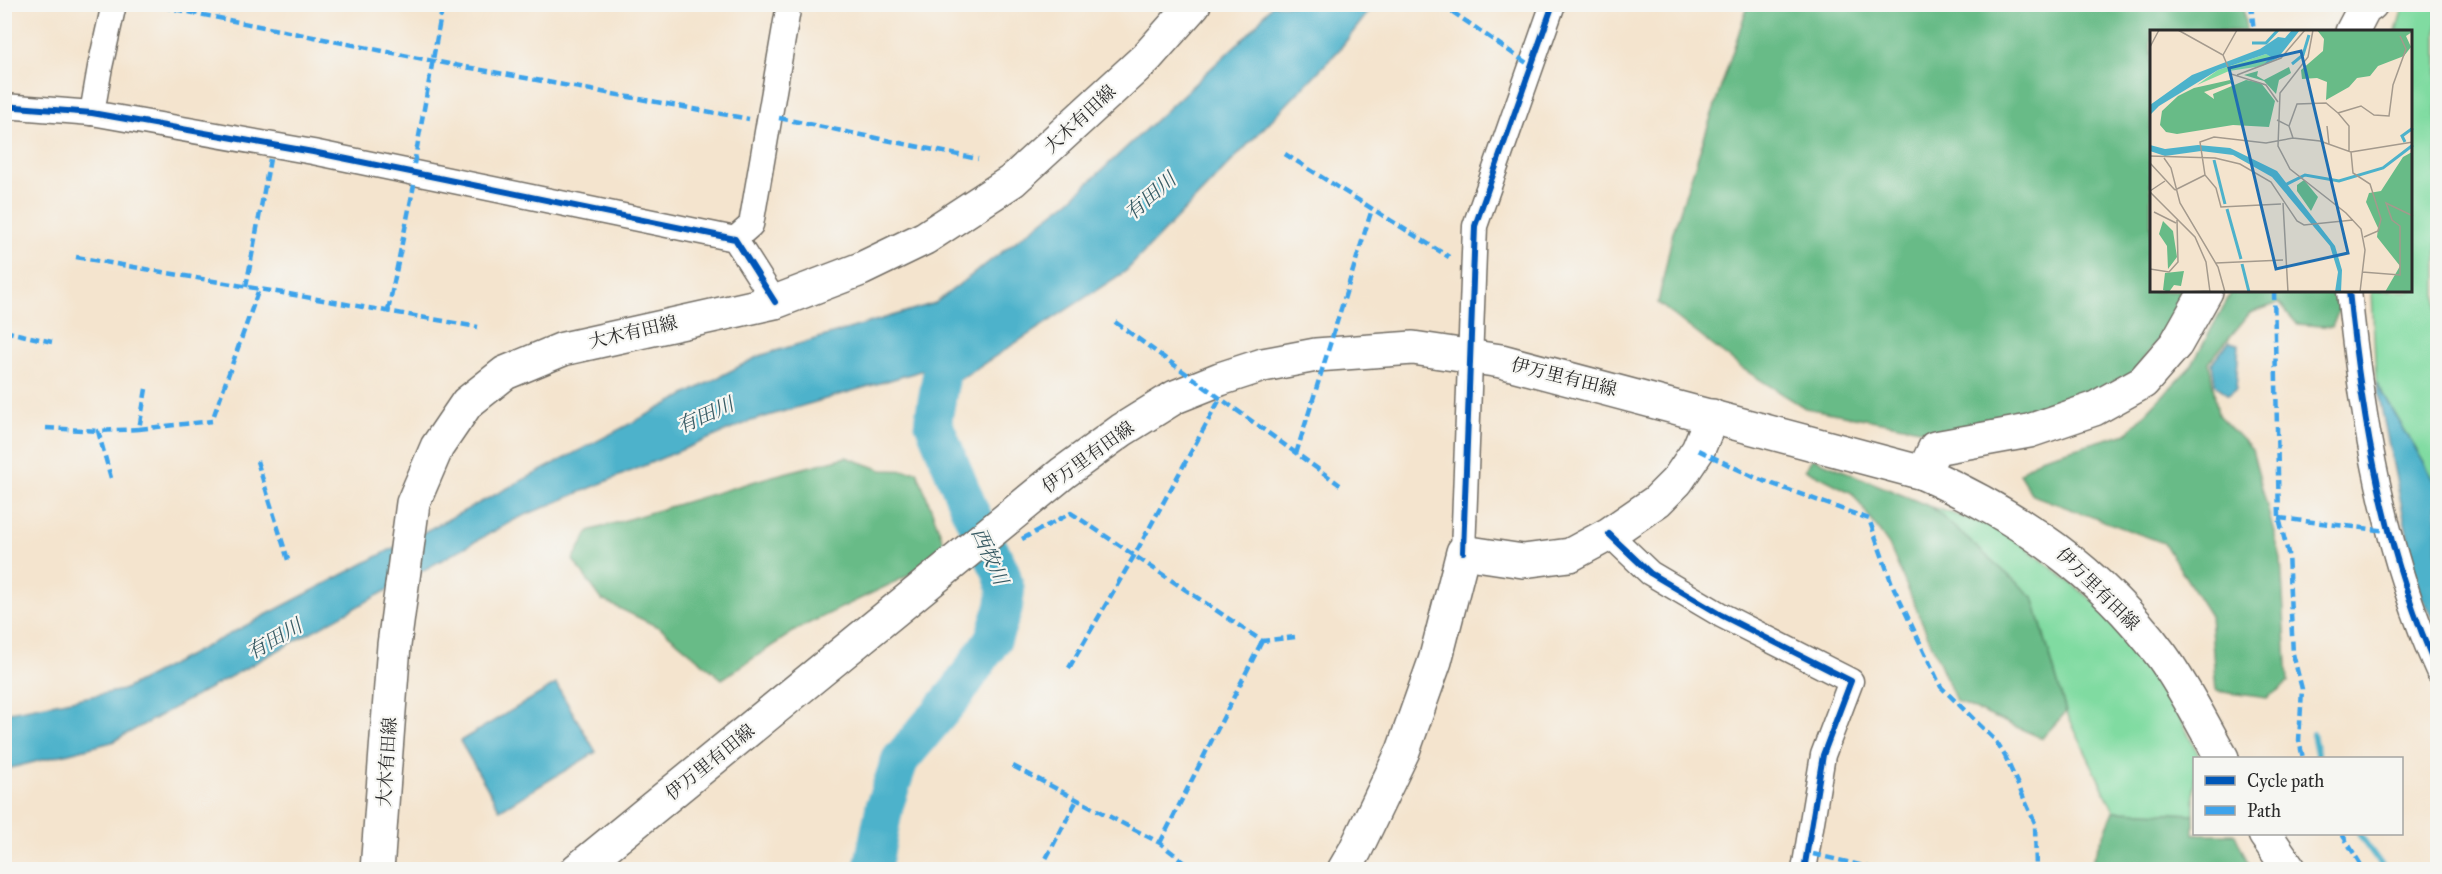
<svg xmlns="http://www.w3.org/2000/svg" width="2442" height="874" font-family="'IM FELL Great Primer','Noto Serif JP',serif">
	<rect width="100%" height="100%" fill="#f6f6f2"/>
	<filter id="ink" filterUnits="userSpaceOnUse"><feTurbulence type="fractalNoise" baseFrequency=".0167" numOctaves="2"/><feDisplacementMap in="SourceGraphic" scale="12" xChannelSelector="R" yChannelSelector="G"/><feConvolveMatrix kernelMatrix="1 2 1 2 8 2 1 2 1" color-interpolation-filters="sRGB"/></filter>
	<filter id="wash" filterUnits="userSpaceOnUse"><feTurbulence type="fractalNoise" baseFrequency=".008" numOctaves="4" result="noise"/><feDisplacementMap in="SourceGraphic" scale="24" xChannelSelector="R" yChannelSelector="G"/><feGaussianBlur stdDeviation="1.35" result="paint"/><feColorMatrix in="noise" values="0 0 0 0 0 0 0 0 0 0 0 0 0 0 0 0 0 1.4 0 .05"/><feComposite in="paint" operator="in"/></filter>
	<g filter="url(#wash)">
		<rect width="100%" height="100%" fill="#f4e4ce"/>
		<g fill="#80dba1" stroke="#568366" stroke-width="1.5">
			<polygon points="2404,5 2437,5 2437,485 2376,382 2372,291 2410,291 2410,32 2396,31"/>
			<polygon points="1931,507 2004,530 2105,610 2174,706 2200,758 2194,758 2194,814 2114,811 2066,712 2033,597"/>
		</g>
		<g fill="#68bb87" stroke="#4a7359" stroke-width="1.5">
			<polygon points="1748,5 2243,5 2246,31 2151,32 2151,291 2197,291 2133,373 2038,418 1936,432 1805,408 1743,369 1658,303 1673,232"/>
			<polygon points="2232,291 2340,291 2341,305 2332,327 2297,324 2279,303 2250,313 2209,362 2218,415 2252,450 2281,559 2288,683 2267,698 2216,691 2210,616 2164,543 2032,495 2019,474 2040,458 2127,433 2192,365"/>
			<polygon points="846,457 882,470 917,471 949,556 799,628 722,679 662,629 602,600 573,560 589,531 769,477"/>
			<polygon points="1813,458 1931,507 2033,597 2066,712 2042,738 1956,701 1889,545 1852,493 1805,469"/>
			<polygon points="2114,811 2194,814 2194,834 2235,834 2251,869 2089,869"/>
		</g>
		<g fill="#4db2cb" stroke="#3c6e7b" stroke-width="1.5">
			<polygon points="1272,5 1374,5 1339,50 1126,271 939,393 924,370 751,421 516,519 112,742 11,768 5,768 4,713 123,690 759,356 935,303 1070,200 1251,31"/>
			<polygon points="2229,342 2239,344 2236,389 2228,395 2215,384 2212,363"/>
			<polygon points="2376,382 2437,485 2437,626 2419,591"/>
			<polygon points="556,684 596,752 500,810 460,741"/>
		</g>
		<g fill="none" stroke-linecap="round" stroke-linejoin="round">
			<g stroke="#4db2cb" stroke-width="6">
				<polyline points="2313,734 2318,758"/>
				<polyline points="2359,834 2385,870"/>
			</g>
			<polyline stroke="#4db2cb" stroke-width="38" points="872,870 885,804 900,760 958,691 993,639 1004,607 1006,590 1001,572 970,511 933,422 947,341"/>
		</g>
	</g>
	<g filter="url(#ink)">
		<g fill="none" stroke-linecap="round" stroke-linejoin="round">
			<defs>
				<g id="street">
					<polyline points="4,106 92,113 313,152 735,239 775,302"/>
					<polyline points="92,113 100,67 114,4"/>
					<polyline points="735,239 751,225 789,4"/>
					<path d="M2349,291C2362,420 2384,552 2438,671"/>
					<polyline points="1609,534 1650,573 1721,615 1851,681 1823,755 1804,870"/>
					<polyline points="1463,552 1475,226 1553,4"/>
				</g>
				<g id="secondary">
					<polyline points="2352,32 2364,9 2371,4"/>
					<polyline points="1923,473 1935,448 2029,431 2094,409 2143,382 2176,344 2206,291"/>
					<polyline points="2265,834 2290,870"/>
					<polyline points="377,870 394,645 413,503 437,447 467,403 505,373 563,349 775,302 861,269 925,238 1012,181 1147,57 1194,4"/>
					<path d="M577,870L1063,473L1122,430L1175,397L1220,379L1263,365L1316,355L1413,348L1501,361L1923,473C2020,517 2098,570 2162,656C2185,688 2203,725 2222,758"/>
					<polyline points="1344,870 1355,851 1403,751 1435,661 1463,552 1523,561 1570,555 1609,534 1657,501 1677,481 1698,450 1712,416"/>
				</g>
			</defs>
			<use href="#street" stroke="#716c64" stroke-width="27"/>
			<use href="#secondary" stroke="#716c64" stroke-width="36"/>
			<use href="#street" stroke="#fff" stroke-width="24"/>
			<use href="#secondary" stroke="#fff" stroke-width="33"/>
			<g stroke="#3ea3eb" stroke-width="4.5" stroke-dasharray="9 4.5" stroke-linecap="butt">
				<polyline points="149,4 433,61 749,119"/>
				<polyline points="1441,4 1531,66"/>
				<polyline points="2251,4 2254,32"/>
				<polyline points="779,118 978,159"/>
				<polyline points="1285,154 1449,257"/>
				<polyline points="414,164 443,4"/>
				<polyline points="76,257 478,327"/>
				<polyline points="246,287 270,159"/>
				<polyline points="2274,291 2279,518 2288,553 2293,654 2302,689 2299,741 2303,758"/>
				<polyline points="388,311 414,185"/>
				<polyline points="1115,322 1340,485"/>
				<polyline points="4,331 52,342"/>
				<polyline points="214,415 259,289"/>
				<polyline points="46,428 98,431"/>
				<polyline points="139,429 212,421"/>
				<polyline points="1698,450 1756,478 1869,519 1892,584 1941,687 1995,740 2005,756 2035,823 2036,870"/>
				<polyline points="1296,454 1372,209"/>
				<polyline points="257,461 288,560"/>
				<polyline points="111,478 98,431 139,429 146,389"/>
				<polyline points="2279,518 2388,531"/>
				<polyline points="1022,539 1071,513 1262,641 1295,637"/>
				<polyline points="1069,668 1134,556 1220,399"/>
				<polyline points="1013,766 1160,843 1194,870"/>
				<polyline points="2342,834 2364,870"/>
				<polyline points="1160,843 1262,641"/>
				<polyline points="1813,854 1881,870"/>
				<polyline points="1040,870 1077,800"/>
			</g>
			<defs>
				<g id="cycleway">
					<polyline points="4,106 92,113 313,152 735,239 775,302"/>
					<path d="M2349,291C2362,420 2384,552 2438,671"/>
					<polyline points="1609,534 1650,573 1721,615 1851,681 1823,755 1804,870"/>
					<polyline points="1463,552 1475,226 1553,4"/>
				</g>
			</defs>
			<use href="#cycleway" stroke="#f6f6f2" stroke-width="10"/>
			<use href="#cycleway" stroke="#0057b8" stroke-width="6"/>
		</g>
	</g>
	<g text-anchor="middle" dominant-baseline="central" stroke-width="4.5" stroke-linejoin="round" paint-order="stroke">
		<g font-size="18" fill="#2b2b2b" stroke="#f6f6f2">
			<text transform="translate(1080 119) rotate(-43)">大木有田線</text>
			<text transform="translate(633 332) rotate(-13)">大木有田線</text>
			<text transform="translate(1564 377) rotate(14)">伊万里有田線</text>
			<text transform="translate(1088 457) rotate(-36)">伊万里有田線</text>
			<text transform="translate(2098 589) rotate(45)">伊万里有田線</text>
			<text transform="translate(387 762) rotate(-86)">大木有田線</text>
			<text transform="translate(710 762) rotate(-39)">伊万里有田線</text>
		</g>
		<g font-size="20" font-style="italic" fill="#375a63" stroke="#f6f6f2">
			<text transform="translate(1150 196) rotate(-41)">有田川</text>
			<text transform="translate(705 415) rotate(-24)">有田川</text>
			<text transform="translate(990 556) rotate(66)">西牧川</text>
			<text transform="translate(274 639) rotate(-30)">有田川</text>
		</g>
	</g>
	<g transform="translate(2150 30)">
		<rect width="262" height="262" fill="#f4e4ce"/>
		<path d="M116,24L122,27L112,36L79,41L47,55L68,40Z" fill="#80dba1"/>
		<path d="M167,0H262V2L256,6L261,17L254,26L228,36L220,46L207,48L199,57L176,70L177,52L167,48L152,49L151,40L173,21L174,9ZM139,37L141,43L129,50L126,64L114,51L94,45L108,41L107,46L114,50ZM80,50L82,53L54,62L64,69L63,64L96,50L111,53L125,71L119,97L83,95L27,104L16,102L10,95L12,81L28,66L44,58ZM262,122V262H235L250,236L227,207L228,198L216,172L219,163L231,161L253,127ZM154,150L168,167L161,181L147,161V155ZM13,191L23,201L27,227L18,239L17,216L9,204ZM34,241L31,256L24,255L19,262L13,260L15,243Z" fill="#68bb87"/>
		<path d="M142,0H150L128,28L112,36L121,27L116,24L68,40L9,76L0,85V75L42,45L110,19L128,7L135,8ZM0,115L15,119L48,115L80,118L127,141L185,216L192,240L191,262H185L188,242L180,216L122,147L83,125L51,121L15,126L0,121Z" fill="#4db2cb"/>
		<path fill="none" stroke="#4db2cb" stroke-width="3" d="M102,13H116L128,0M142,34L153,25L159,5M255,112L252,106L263,98M64,130L75,174M135,155L155,145L189,151L233,138L263,115M77,179L91,229M92,234L99,262"/>
		<path fill="none" stroke="#a49a8d" stroke-width="1.5" d="M28,0L73,25L81,44L116,55L128,72M163,0L158,27L130,63L128,116L140,139L196,183L211,199L215,220L210,262M0,17L9,0M73,25L87,0M87,45L131,28L155,0M127,90L139,96L143,108L170,111L201,122L203,143L220,154L231,189L228,201L214,207M139,96L147,74L176,73L188,83M177,96L179,114M199,122V96L188,83L211,76L224,85L239,86L243,55L256,19L250,6M201,122L263,112M0,126L65,128L90,134L121,152L147,191L154,195L203,190M14,128L21,138L30,173L68,237L75,262M0,133L25,160M25,160L55,145M0,161L15,151M0,162L45,207L56,232L60,262M133,173L138,262M131,174L71,177L66,158L55,145L50,112L64,107L116,113L143,108M4,182L26,193M66,233L133,230M0,239L19,242L28,232L27,190M212,242L250,245V196L242,190L236,173L263,186M35,262L60,261"/>
		<path fill="#1f6fb2" fill-opacity="0.15" stroke="#1f6fb2" stroke-width="3" d="M151,21L198,223L126,239L79,38Z"/>
		<rect width="262" height="262" fill="none" stroke="#2b2b2b" stroke-width="3"/>
	</g>
	<rect width="2442" height="874" fill="none" stroke="#f6f6f2" stroke-width="24"/>
	<rect x="2193" y="757" width="210" height="78" fill="#f6f6f2" stroke="#a5a5a2" stroke-width="1.5"/>
	<rect x="2205" y="776" width="30" height="9" fill="#0057b8" stroke="#a5a5a2" stroke-width="1.5"/>
	<text x="2247" y="787" font-size="18" fill="#2b2b2b">Cycle path</text>
	<rect x="2205" y="806" width="30" height="9" fill="#3ea3eb" stroke="#a5a5a2" stroke-width="1.5"/>
	<text x="2247" y="817" font-size="18" fill="#2b2b2b">Path</text>
</svg>
